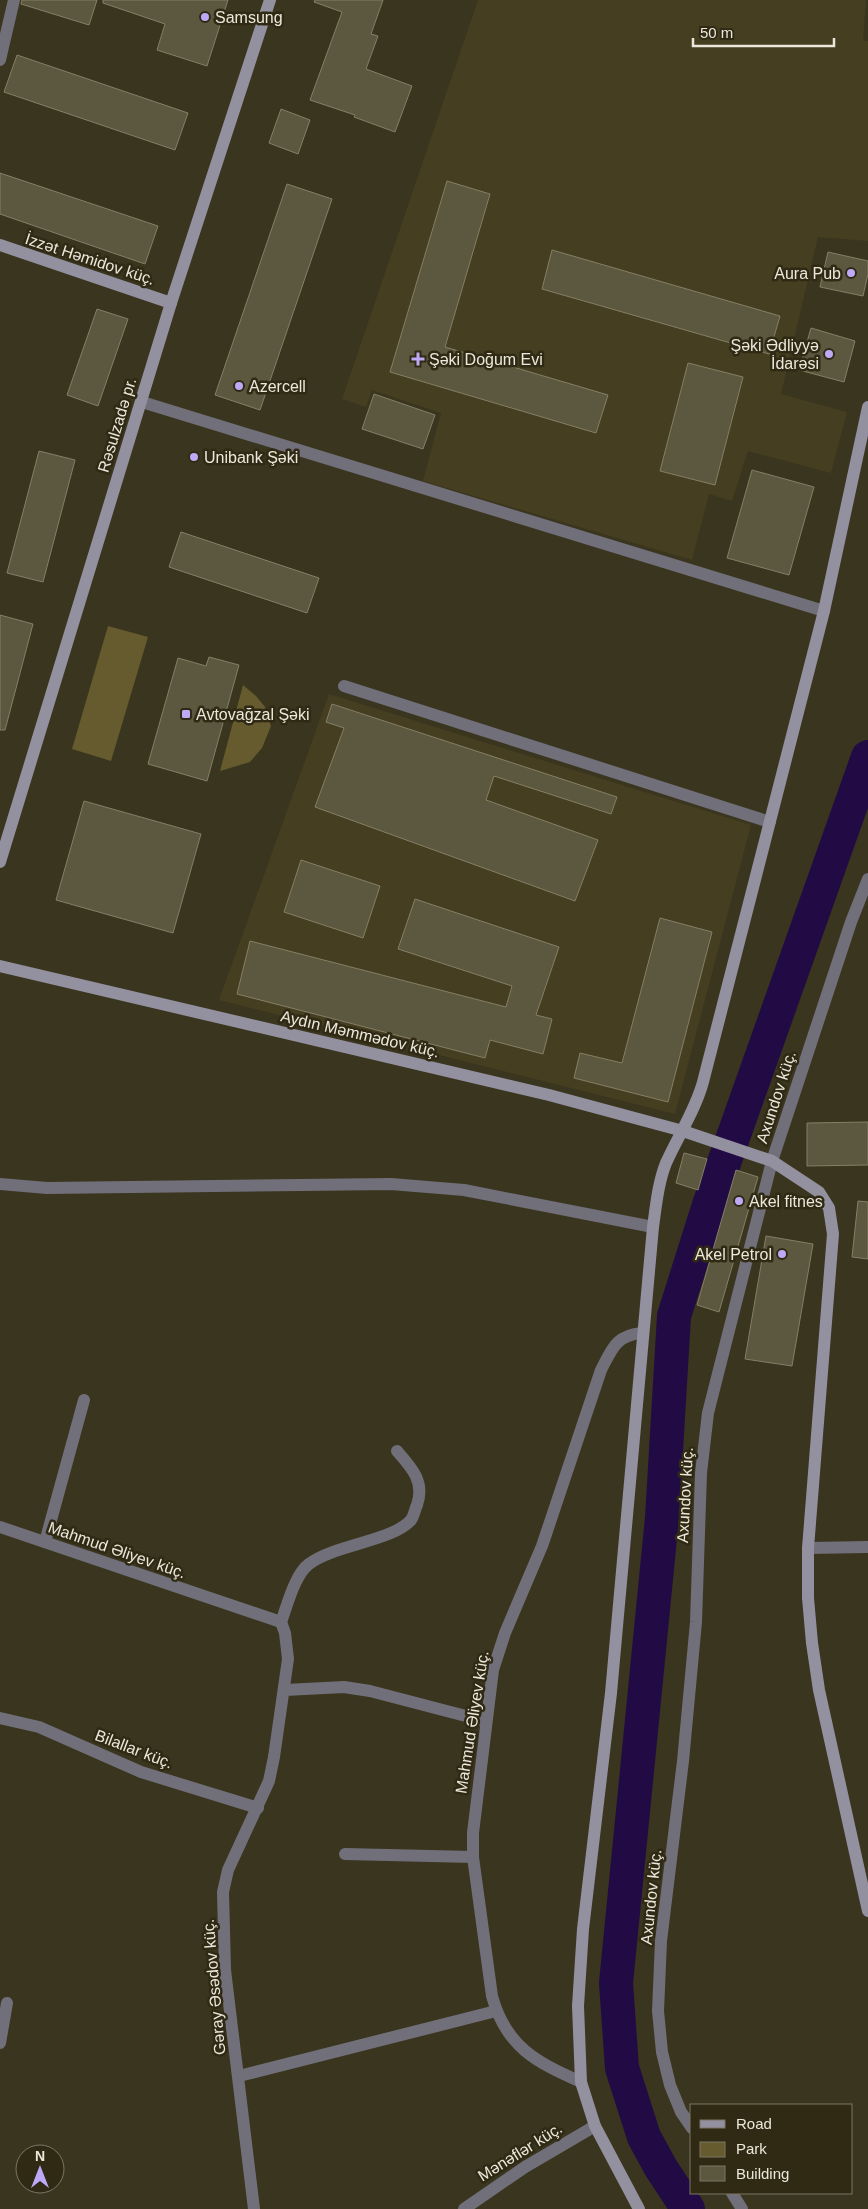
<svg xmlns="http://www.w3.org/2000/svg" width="868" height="2209" font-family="Helvetica,sans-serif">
	<rect width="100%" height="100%" fill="#3a351e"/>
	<g fill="#453e21">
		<polygon points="478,0 866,0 863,41 868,41 868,241 818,237 781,394 847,412 831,473 748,451 732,501 709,494 692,560 423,481 441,413 372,390 366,407 342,399"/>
		<polygon points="329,694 751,825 675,1114 219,1000"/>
	</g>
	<g fill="#665b2e">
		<polygon points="108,626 148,637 111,761 72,749"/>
		<polygon points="243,685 256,696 265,707 271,726 262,748 250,762 220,771"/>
	</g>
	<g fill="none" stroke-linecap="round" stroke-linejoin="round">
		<polyline stroke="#220a45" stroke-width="34" points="688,2209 661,2168 644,2137 622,2068 616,1983 662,1518 674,1316 709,1205 868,757"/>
	</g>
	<g fill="#5c573f" stroke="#857f66">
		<polygon points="22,0 97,0 89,25 21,4"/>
		<polygon points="103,0 228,0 207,66 157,50 165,24 103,3"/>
		<polygon points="315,0 383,0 371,34 378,36 366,69 412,86 395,132 354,117 355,115 310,100 342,12 314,2"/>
		<polygon points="17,55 188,113 175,150 4,92"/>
		<polygon points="281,109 310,120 298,154 269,143"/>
		<polygon points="0,173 158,226 145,264 0,214"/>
		<polygon points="447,181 490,194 445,347 608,395 596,433 390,372"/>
		<polygon points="287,184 332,199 260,410 215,395"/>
		<polygon points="552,250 780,316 769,354 542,289"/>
		<polygon points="828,252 868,261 868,274 863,296 820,287"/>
		<polygon points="97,309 128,319 98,406 67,395"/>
		<polygon points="811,328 855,341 844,382 799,370"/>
		<polygon points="688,363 743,377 715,485 660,471"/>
		<polygon points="374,394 435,415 423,449 362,429"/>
		<polygon points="39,451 75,460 43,582 7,573"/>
		<polygon points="752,470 814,487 789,575 727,558"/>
		<polygon points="181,532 319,578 307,613 169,567"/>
		<polygon points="0,615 33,624 5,730 0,730"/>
		<polygon points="209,657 239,665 207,781 148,764 178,658 206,666"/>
		<polygon points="332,704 617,797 611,814 494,776 486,800 598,840 575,901 315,807 344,728 326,722"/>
		<polygon points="84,801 201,834 173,933 56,900"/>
		<polygon points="301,860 380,886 363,938 284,912"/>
		<polygon points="415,899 559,947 536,1015 552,1019 543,1054 490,1040 485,1058 237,994 250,941 506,1007 512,986 398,949"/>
		<polygon points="660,918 712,932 668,1102 574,1078 580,1053 622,1063"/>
		<polygon points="868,1122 868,1165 807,1166 807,1123"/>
		<polygon points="684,1153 707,1159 698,1190 676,1183"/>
		<polygon points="736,1170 758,1177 719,1312 697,1305"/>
		<polygon points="858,1201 868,1202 868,1259 852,1257"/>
		<polygon points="766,1236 813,1244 792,1366 745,1359"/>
	</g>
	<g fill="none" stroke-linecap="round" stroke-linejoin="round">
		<g stroke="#716f7a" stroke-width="12">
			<polyline points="0,60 14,0"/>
			<polyline points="142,402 824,611"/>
			<polyline points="344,686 770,822"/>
			<polyline points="0,1184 47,1188 391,1184 464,1190 653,1227"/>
			<polyline points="0,1527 281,1622"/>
			<polyline points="45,1542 84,1400"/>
			<polyline points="808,1548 868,1547"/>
			<path d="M281,1622C287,1606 295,1574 309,1564C333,1545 393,1541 411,1520C414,1516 415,1509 417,1505C425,1482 412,1468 397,1451"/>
			<polyline points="285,1690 344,1687 370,1691 485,1721"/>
			<polyline points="0,1718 39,1727 141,1772 258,1808"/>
			<polyline points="345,1854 473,1857"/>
			<polyline points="0,2043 7,2003"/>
			<polyline points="239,2076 496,2011"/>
			<path d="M581,2082C536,2062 506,2047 492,1996L473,1857V1833L493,1670L505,1633L542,1546L601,1370C612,1349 616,1335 642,1333"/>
			<polyline points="692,2128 681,2112 670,2085 662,2052 658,2011 661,1941 683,1761 696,1622 701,1473 708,1413 772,1161 851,922 868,879"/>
			<polyline points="732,2193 742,2209"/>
			<polyline points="254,2209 225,1970 223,1892 228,1870 269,1781 274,1757 288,1659 285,1633 281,1622"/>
			<polyline points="464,2209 525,2167 595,2126"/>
		</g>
		<g stroke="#9390a0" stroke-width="12">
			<polyline points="0,245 171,303"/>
			<polyline points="0,862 171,303 270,0"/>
			<polyline points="0,966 549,1095 683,1131 772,1161 819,1192 829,1208 833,1234 808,1548 808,1598 812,1643 819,1690 868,1911"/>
			<path d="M639,2209L595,2126L581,2082L578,2006L583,1929L611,1693L653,1227C656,1206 658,1183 666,1163C678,1136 695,1111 703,1082L824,611L868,407"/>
		</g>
	</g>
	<g fill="#bda9f5" stroke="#302a15" stroke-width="2">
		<circle cx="205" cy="17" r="5"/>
		<circle cx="851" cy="273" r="5"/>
		<circle cx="829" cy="354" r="5"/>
		<path d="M415.5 351.5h5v5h5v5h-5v5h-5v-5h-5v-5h5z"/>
		<circle cx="239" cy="386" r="5"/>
		<circle cx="194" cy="457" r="5"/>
		<rect x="181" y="709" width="10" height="10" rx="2.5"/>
		<circle cx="739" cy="1201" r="5"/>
		<circle cx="782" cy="1254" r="5"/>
	</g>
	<g text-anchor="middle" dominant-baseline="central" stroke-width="5" stroke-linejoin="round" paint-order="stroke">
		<g font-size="16" fill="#ebe8db" stroke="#302a15" text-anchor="start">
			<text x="215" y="17">Samsung</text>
			<text x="841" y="273" text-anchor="end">Aura Pub</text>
			<text x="819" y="345" text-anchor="end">Şəki Ədliyyə<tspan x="819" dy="18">İdarəsi</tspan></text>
			<text x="429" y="359">Şəki Doğum Evi</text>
			<text x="249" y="386">Azercell</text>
			<text x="204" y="457">Unibank Şəki</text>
			<text x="196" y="714">Avtovağzal Şəki</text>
			<text x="749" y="1201">Akel fitnes</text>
			<text x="772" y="1254" text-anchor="end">Akel Petrol</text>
		</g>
		<g font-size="16" fill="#ebe8db" stroke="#302a15">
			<text transform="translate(90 259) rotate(18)">İzzət Həmidov küç.</text>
			<text transform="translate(117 425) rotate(-73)">Rəsulzadə pr.</text>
			<text transform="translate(360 1034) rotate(13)">Aydın Məmmədov küç.</text>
			<text transform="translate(776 1097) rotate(-72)">Axundov küç.</text>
			<text transform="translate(685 1495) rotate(-87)">Axundov küç.</text>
			<text transform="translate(117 1550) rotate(19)">Mahmud Əliyev küç.</text>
			<text transform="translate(472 1722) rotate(-81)">Mahmud Əliyev küç.</text>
			<text transform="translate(134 1749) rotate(21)">Bilallar küç.</text>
			<text transform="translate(651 1897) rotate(-84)">Axundov küç.</text>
			<text transform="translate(214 1987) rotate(-95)">Gəray Əsədov küç.</text>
			<text transform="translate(520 2152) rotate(-32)">Mənəflər küç.</text>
		</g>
	</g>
	<rect x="690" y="2104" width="162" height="90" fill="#302a15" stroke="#7b7664"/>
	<rect x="700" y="2120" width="25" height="8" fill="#9390a0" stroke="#7b7664"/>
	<text x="736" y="2129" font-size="15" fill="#ebe8db">Road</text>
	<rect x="700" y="2142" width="25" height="15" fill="#665b2e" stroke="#7b7664"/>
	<text x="736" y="2154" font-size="15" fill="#ebe8db">Park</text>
	<rect x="700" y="2166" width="25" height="15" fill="#5c573f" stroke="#7b7664"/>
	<text x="736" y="2179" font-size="15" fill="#ebe8db">Building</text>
	<g transform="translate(40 2169)"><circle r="24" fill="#302a15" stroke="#7b7664"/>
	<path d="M0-4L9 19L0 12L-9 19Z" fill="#bda9f5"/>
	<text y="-8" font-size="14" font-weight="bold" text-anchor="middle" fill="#ebe8db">N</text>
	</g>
	<path d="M693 38v8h141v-8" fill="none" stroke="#ebe8db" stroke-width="2.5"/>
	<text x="700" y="38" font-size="15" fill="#ebe8db" stroke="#302a15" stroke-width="4" paint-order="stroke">50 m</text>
</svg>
